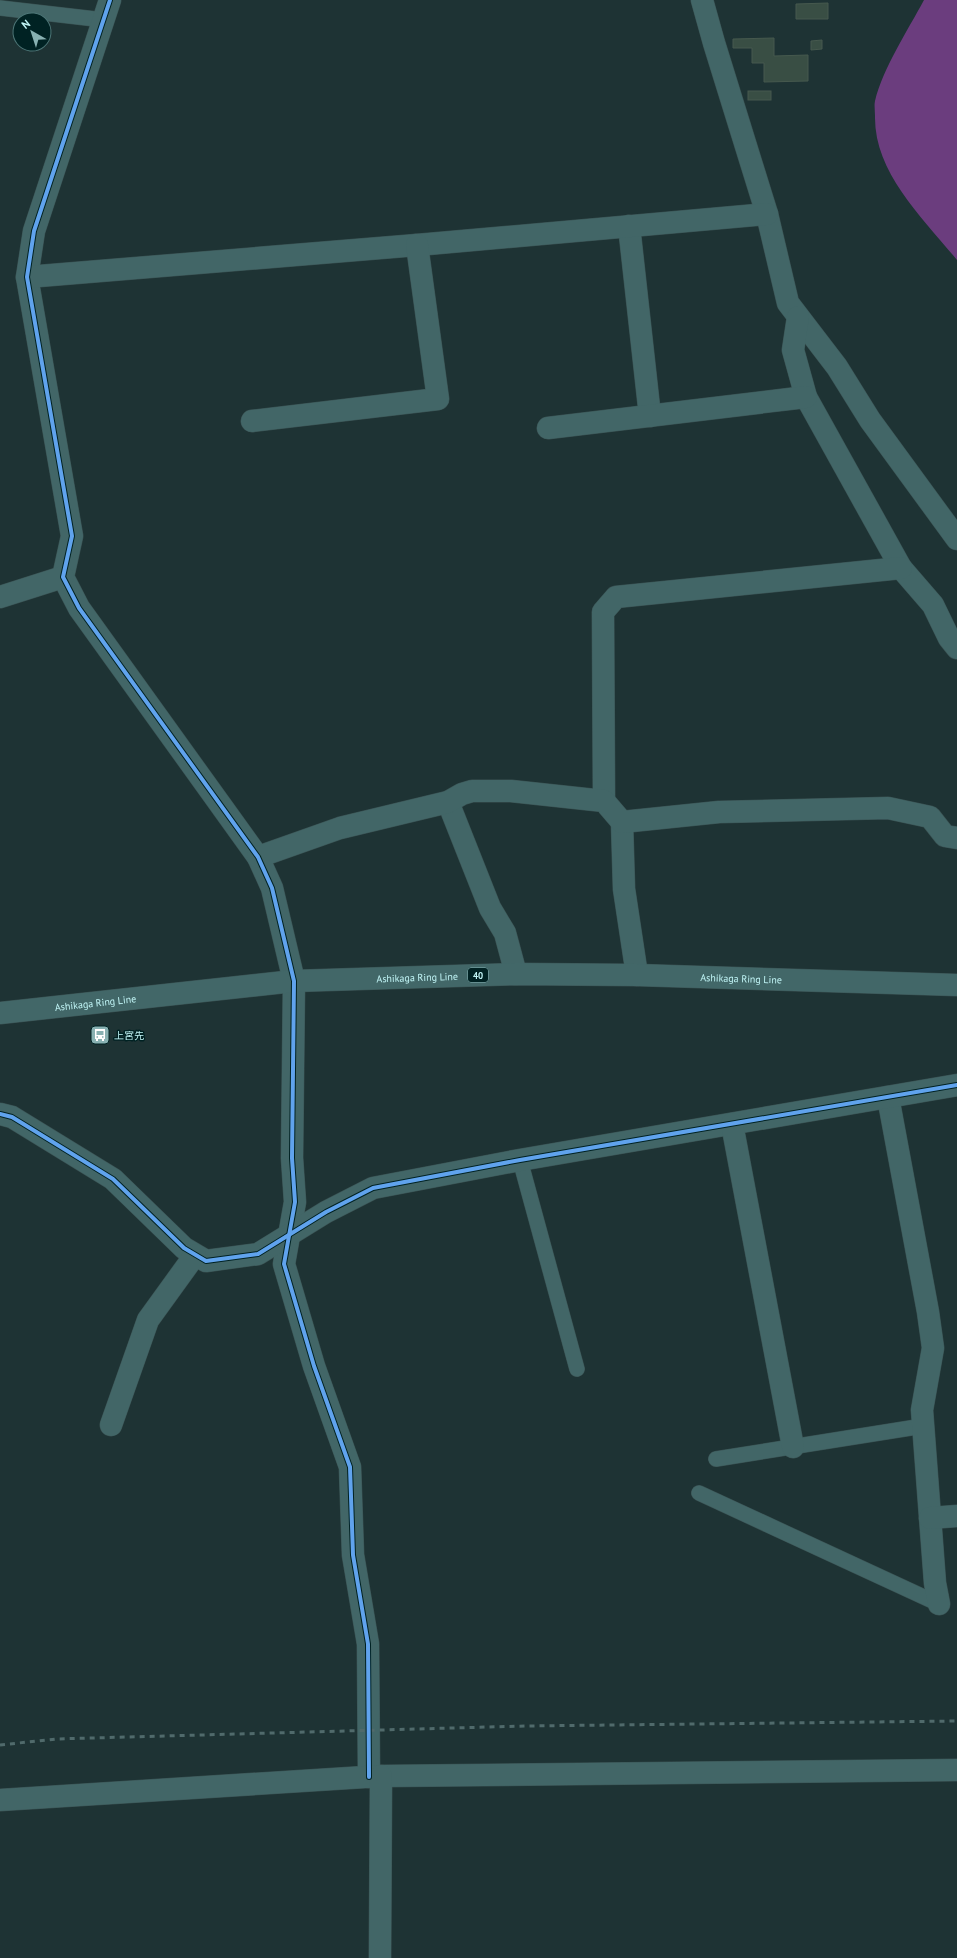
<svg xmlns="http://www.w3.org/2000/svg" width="957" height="1958" font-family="'PT Sans','Noto Sans JP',sans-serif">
	<rect width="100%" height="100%" fill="#1e3334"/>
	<path fill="#6b3d7e" d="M924,0H957V260C923,218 874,173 875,116C875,111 874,105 875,101C883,68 908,30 924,0Z"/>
	<g fill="#394e44" stroke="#46594e">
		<polygon points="828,3 828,19 796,19 796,4"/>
		<polygon points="774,38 774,56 808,55 808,81 764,82 764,63 752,63 752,48 733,48 733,39"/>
		<polygon points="822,40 822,49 811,50 811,41"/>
		<rect x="748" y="91" width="23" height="9"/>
	</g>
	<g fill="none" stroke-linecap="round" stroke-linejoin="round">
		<defs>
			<g id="lane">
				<polyline points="0,8 104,20"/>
				<polyline points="520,1160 577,1369"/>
				<polyline points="716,1459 923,1426"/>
				<polyline points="699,1493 939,1604"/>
			</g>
			<g id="street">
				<polyline points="110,0 34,231 27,277 72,536 63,577 79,608 258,857 272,888 294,981 292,1158 295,1202 284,1264 314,1366 350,1467 353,1555 368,1644 369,1777"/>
				<polyline points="702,0 714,43 767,214 788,303 837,367 870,420 957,539"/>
				<polyline points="629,226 650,416"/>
				<polyline points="27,277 417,245 767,214"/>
				<polyline points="798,317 793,350 806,397 901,568 933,605 949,638 957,648"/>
				<polyline points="252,421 438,399 417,245"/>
				<polyline points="548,428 806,397"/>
				<polyline points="0,597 63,577"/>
				<polyline points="604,801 603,612 616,597 901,568"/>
				<polyline points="448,802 490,908 505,933 516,974"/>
				<polyline points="622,822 624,889 637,975"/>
				<polyline points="258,857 340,828 448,802 462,794 472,791 511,791 604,801 622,822 719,812 888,808 930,817 945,836 957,838"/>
				<polyline points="888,1097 928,1312 933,1348 922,1410 935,1583 939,1604"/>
				<polyline points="0,1114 12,1117 113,1179 184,1248 206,1261 258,1254 326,1212 373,1188 520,1160 957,1085"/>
				<polyline points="732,1124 793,1447"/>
				<polyline points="111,1425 148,1320 195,1255"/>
				<polyline points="930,1518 957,1516"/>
				<polyline points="0,1800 381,1776 957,1770"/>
				<polyline points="380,1958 381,1776"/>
			</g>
			<g id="primary">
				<path id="s1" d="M0,1013L294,981L516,974L637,975L957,985"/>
			</g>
		</defs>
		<use href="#lane" stroke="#3a5253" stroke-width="16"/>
		<use href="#street" stroke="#3a5253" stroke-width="23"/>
		<use href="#primary" stroke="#3a5253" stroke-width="23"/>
		<use href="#lane" stroke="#426667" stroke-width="15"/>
		<use href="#street" stroke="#426667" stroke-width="22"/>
		<use href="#primary" stroke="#426768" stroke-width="22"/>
		<polyline stroke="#506a6b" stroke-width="3" stroke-dasharray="5 5" stroke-linecap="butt" points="0,1745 56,1739 525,1726 957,1721"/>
		<defs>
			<g id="cycleway">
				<polyline points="110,0 34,231 27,277 72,536 63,577 79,608 258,857 272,888 294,981 292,1158 295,1202 284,1264 314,1366 350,1467 353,1555 368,1644 369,1777"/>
				<polyline points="0,1114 12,1117 113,1179 184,1248 206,1261 258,1254 326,1212 373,1188 520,1160 957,1085"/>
			</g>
		</defs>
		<use href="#cycleway" stroke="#002223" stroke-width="6"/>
		<use href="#cycleway" stroke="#60a3ed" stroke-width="4"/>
	</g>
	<defs>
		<symbol id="bus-square" viewBox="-11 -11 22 22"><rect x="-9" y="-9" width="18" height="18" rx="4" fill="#88b1b2" stroke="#002223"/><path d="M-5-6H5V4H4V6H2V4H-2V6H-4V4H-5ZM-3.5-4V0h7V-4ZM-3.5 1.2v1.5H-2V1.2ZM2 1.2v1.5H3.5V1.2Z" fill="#fff"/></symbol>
	</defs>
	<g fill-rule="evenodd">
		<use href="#bus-square" x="89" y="1024" width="22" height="22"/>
	</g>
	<g text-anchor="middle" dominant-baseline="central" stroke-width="3" stroke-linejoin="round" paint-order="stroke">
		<rect fill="#002223" stroke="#87b6b7" stroke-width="1" x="468" y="968" width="20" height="14" rx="3"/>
		<g font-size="9" font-weight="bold" fill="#c1f5f6">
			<text x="478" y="975">40</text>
		</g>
		<g font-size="10" fill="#c1f5f6" stroke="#002223">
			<text stroke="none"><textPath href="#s1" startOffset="419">Ashikaga Ring Line</textPath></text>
			<text stroke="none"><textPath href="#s1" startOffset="743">Ashikaga Ring Line</textPath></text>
			<text stroke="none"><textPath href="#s1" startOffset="96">Ashikaga Ring Line</textPath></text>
		</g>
		<g font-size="10" fill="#c1f5f6" stroke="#002223" text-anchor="start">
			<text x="114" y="1035">上宮先</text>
		</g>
	</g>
	<g transform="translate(32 32) rotate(321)"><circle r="19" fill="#002223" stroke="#4d7677"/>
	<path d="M0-3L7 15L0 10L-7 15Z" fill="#88b1b2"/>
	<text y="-6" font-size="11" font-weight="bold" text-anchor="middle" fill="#c1f5f6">N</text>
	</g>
</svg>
